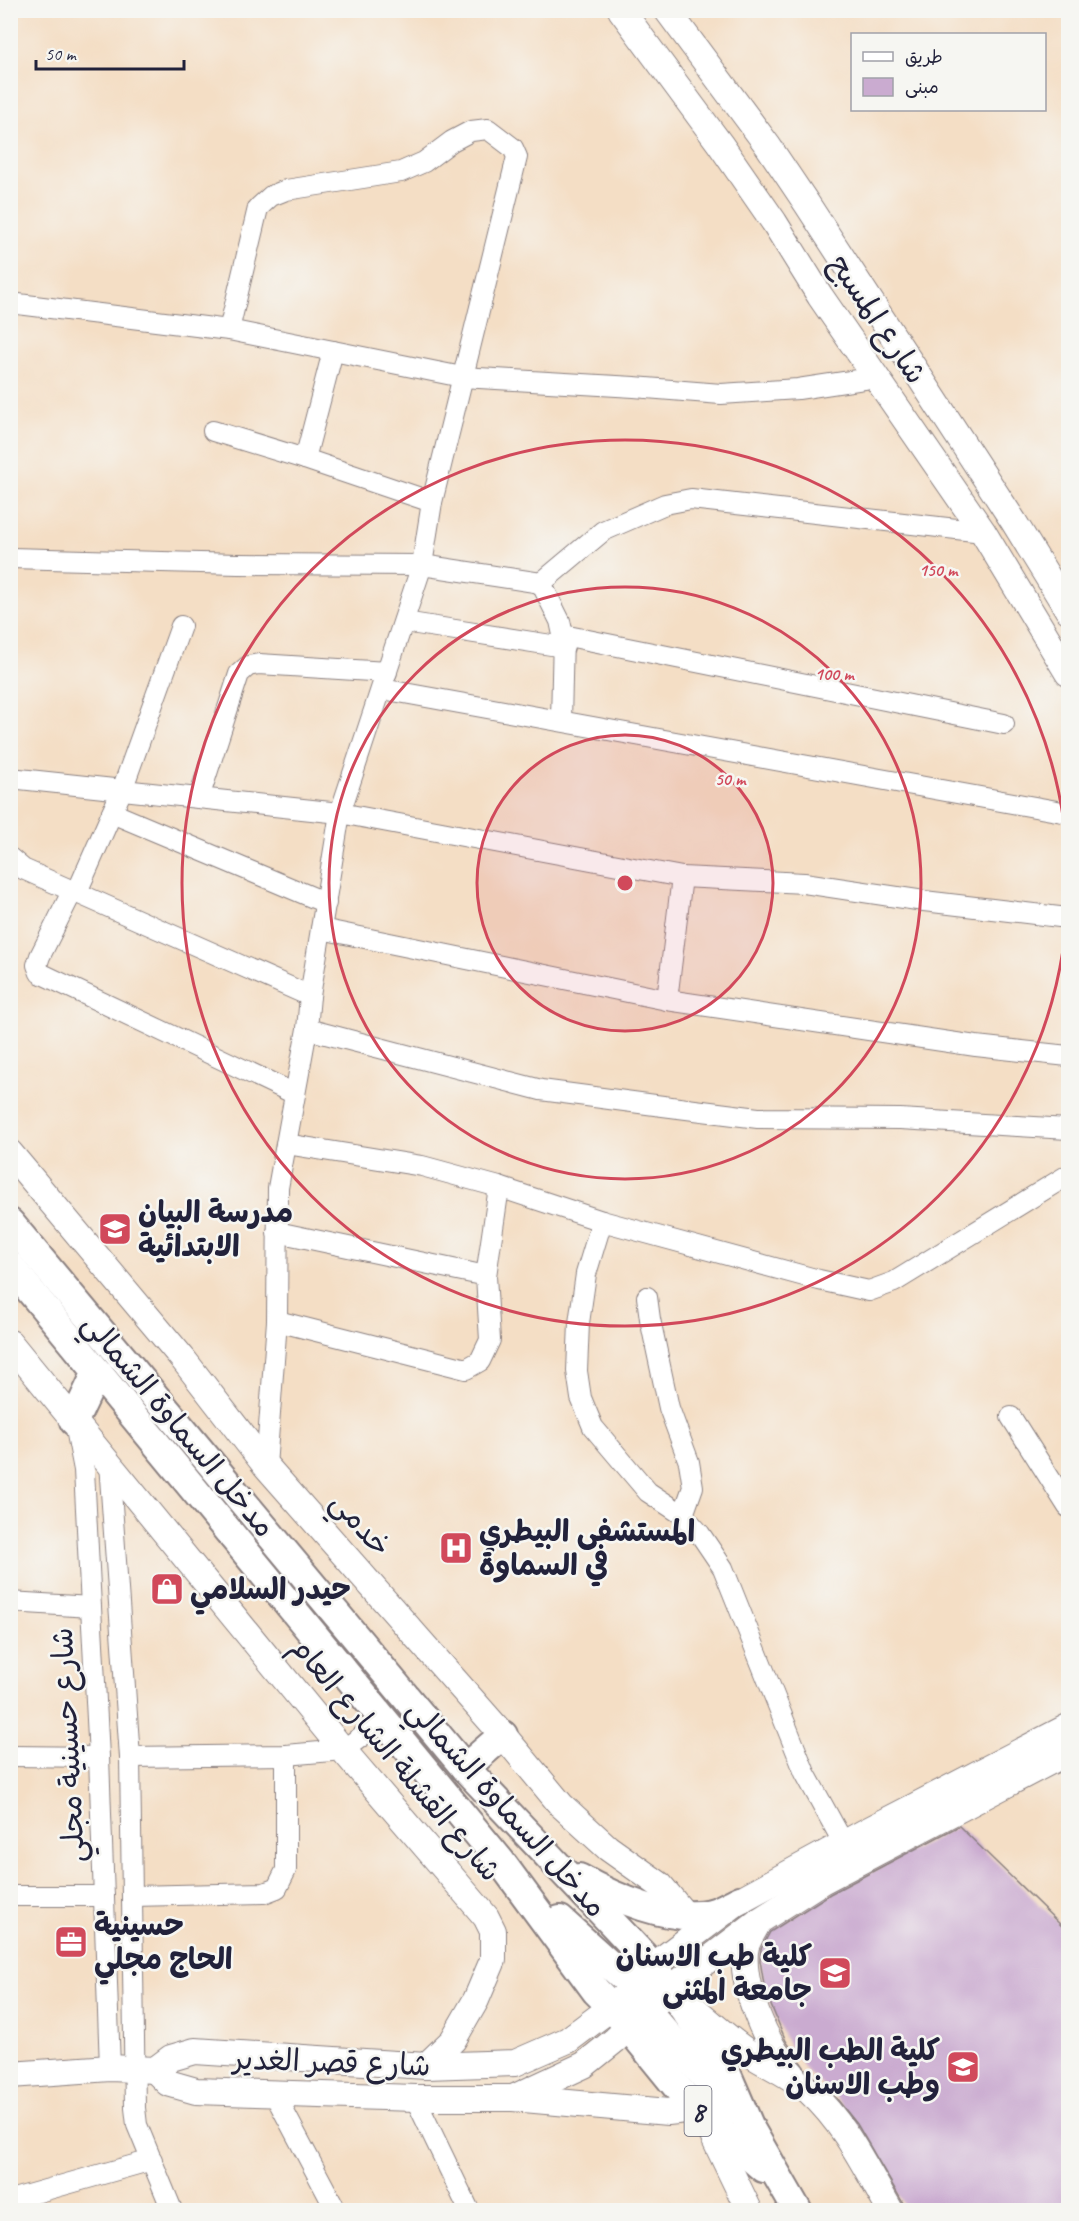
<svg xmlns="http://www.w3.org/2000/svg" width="1079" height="2221" font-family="Caveat,'Playpen Sans Arabic',sans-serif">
	<rect width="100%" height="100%" fill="#f6f6f2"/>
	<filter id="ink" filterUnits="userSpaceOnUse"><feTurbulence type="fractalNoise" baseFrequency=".0167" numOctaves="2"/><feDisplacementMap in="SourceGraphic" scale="12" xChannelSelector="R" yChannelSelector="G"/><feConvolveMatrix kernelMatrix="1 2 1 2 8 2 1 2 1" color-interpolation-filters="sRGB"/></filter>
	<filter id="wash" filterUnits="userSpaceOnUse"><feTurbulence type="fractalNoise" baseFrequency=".008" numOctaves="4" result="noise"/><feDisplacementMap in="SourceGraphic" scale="24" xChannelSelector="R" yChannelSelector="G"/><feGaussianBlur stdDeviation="1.35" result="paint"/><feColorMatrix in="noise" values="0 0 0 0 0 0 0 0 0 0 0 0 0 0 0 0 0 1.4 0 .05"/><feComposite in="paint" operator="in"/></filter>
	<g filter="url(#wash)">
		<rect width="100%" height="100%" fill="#f4dec5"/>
		<g id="blocks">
			<polygon fill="#caabd0" points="959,1826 1068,1932 1068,2211 905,2211 903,2203 857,2124 833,2094 806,2070 786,2041 765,1991 760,1960 761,1949 770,1932 830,1894"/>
		</g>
	</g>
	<g filter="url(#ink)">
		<use href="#blocks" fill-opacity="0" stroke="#8b8080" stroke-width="1.5"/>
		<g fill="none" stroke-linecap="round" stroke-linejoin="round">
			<defs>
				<g id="minor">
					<polyline points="10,303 229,330 462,377 634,387 721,394 798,389 877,377"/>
					<polyline points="229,330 258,208 271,196 286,190 401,172 424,162 452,141 471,131 488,129 513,148 517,157 432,502 422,565 340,813 310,996 307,1029 278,1188 277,1321 266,1466"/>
					<polyline points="213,431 305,459 432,502"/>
					<polyline points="305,459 333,351"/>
					<polyline points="10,558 238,564 422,565 541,583 603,531 665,504 691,499 983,532"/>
					<polyline points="541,583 560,621 563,635 561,721"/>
					<polyline points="404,622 564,647"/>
					<polyline points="563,635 1004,724"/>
					<polyline points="382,689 1068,813"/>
					<polyline points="10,778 340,813 682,877 804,883 924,901 1068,918"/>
					<polyline points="199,798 239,674 248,666 259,664 387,672"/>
					<polyline points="112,813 326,903"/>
					<polyline points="10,858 23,869 310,996"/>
					<polyline points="73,890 40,956 37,965 40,973 295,1094"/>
					<polyline points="77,892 122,790 181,626"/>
					<polyline points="321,929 667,1000 976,1046 1068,1056"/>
					<polyline points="667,1000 682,877"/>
					<polyline points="307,1029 541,1090 655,1105 758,1118 900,1119 1068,1129"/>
					<polyline points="286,1144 422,1166 499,1187 602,1221 819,1280 869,1291 894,1282 1068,1175"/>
					<polyline points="602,1221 586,1274 579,1323 577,1371 581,1398 593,1427 648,1492 683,1515 700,1534 723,1568 805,1773 844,1844"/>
					<polyline points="277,1232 486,1276"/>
					<polyline points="647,1297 650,1319 669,1408 689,1462 693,1487 683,1515"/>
					<polyline points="277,1321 466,1369 480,1361 490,1340 486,1276 499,1187"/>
					<polyline points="1011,1417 1068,1507"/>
					<polyline points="75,1424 84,1470 91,1607 99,1757 110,2068"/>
					<polyline points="109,1463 130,1757 135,2108 137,2125 172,2210"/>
					<polyline points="10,1602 91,1607"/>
					<polyline points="10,1756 99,1757"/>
					<polyline points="130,1757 286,1755 343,1750 384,1720"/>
					<polyline points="10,1896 104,1896"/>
					<polyline points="133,1896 264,1893 277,1888 286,1870 286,1755"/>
					<polyline points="274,2093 336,2210"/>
					<polyline points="415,2098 469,2210"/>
					<polyline points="10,2200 152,2160"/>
				</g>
				<g id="major">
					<polyline points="621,10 720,144 774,222 820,296 983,532 1068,673"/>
					<polyline points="667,10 768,146 807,204 1014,522 1068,610"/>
					<polyline points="10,1153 183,1359 266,1466 503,1735 561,1805 608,1848 660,1885 685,1915"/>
					<polyline points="10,1343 343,1750 486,1917 493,1931 493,1960 476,2000 453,2040 426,2066"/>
					<path d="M759,1921C755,1929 749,1937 746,1946C738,1980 767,2049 792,2074"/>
					<path d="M687,2002C707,2020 729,2040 752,2055C771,2067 793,2076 810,2092C846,2125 866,2169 890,2210"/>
					<polyline points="155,2070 171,2058 195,2051 426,2066 515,2063 568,2040 612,2007 633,1988 653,1966 740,1900 867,1831 1068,1727"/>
					<polyline points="155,2070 168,2083 196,2091 415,2098 513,2098 668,2112 695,2109"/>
					<polyline points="10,2075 110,2068 155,2070"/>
					<polyline points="513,2098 584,2065 615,2040 671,1988 759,1921 822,1881 1068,1752"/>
					<polyline points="704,2117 749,2210"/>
				</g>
				<g id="highway">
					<polyline points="10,1223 465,1768 653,1966 721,2061 751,2130 797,2210"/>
					<polyline points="10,1266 501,1862 596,1991 612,2007 695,2109 763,2168"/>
					<polyline points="74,1421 97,1372"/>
					<polyline points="465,1768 503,1735"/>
					<path d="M579,1878C613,1897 671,1923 711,1913C721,1911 731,1904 740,1900"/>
					<polyline points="560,1920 641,1993 655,1995 671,1988"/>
					<path d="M615,2005C628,2000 636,2003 646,2010L734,2110"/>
				</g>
			</defs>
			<use href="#minor" stroke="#8b8080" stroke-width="22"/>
			<use href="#major" stroke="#8b8080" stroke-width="28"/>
			<use href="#highway" stroke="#8b8080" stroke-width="32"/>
			<use href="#minor" stroke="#fff" stroke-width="20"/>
			<use href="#major" stroke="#fff" stroke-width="26"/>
			<use href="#highway" stroke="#fff" stroke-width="28"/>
		</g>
	</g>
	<circle cx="625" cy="883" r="148" fill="#d1495b" fill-opacity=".12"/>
	<g fill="none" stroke="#d1495b" stroke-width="3">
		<circle cx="625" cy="883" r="148"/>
		<circle cx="625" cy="883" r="296"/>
		<circle cx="625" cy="883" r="443"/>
	</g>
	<defs>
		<symbol id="school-square" viewBox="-11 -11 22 22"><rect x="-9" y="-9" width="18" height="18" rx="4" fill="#d1495b" stroke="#f6f6f2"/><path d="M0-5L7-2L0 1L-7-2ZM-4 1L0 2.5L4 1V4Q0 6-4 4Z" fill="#fff"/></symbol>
		<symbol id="hospital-square" viewBox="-11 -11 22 22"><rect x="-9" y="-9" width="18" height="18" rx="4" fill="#d1495b" stroke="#f6f6f2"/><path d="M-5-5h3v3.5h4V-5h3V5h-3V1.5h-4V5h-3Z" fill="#fff"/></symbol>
		<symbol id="shop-square" viewBox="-11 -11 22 22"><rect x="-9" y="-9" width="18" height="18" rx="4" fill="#d1495b" stroke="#f6f6f2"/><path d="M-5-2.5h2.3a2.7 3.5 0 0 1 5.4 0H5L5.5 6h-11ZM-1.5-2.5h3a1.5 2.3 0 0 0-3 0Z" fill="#fff"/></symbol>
		<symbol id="office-square" viewBox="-11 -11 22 22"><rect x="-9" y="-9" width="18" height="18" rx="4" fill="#d1495b" stroke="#f6f6f2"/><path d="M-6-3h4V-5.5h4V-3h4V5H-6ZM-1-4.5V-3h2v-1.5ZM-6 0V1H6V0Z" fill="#fff"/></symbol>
		<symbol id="university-square" viewBox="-11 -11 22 22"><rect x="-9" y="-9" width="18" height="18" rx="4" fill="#d1495b" stroke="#f6f6f2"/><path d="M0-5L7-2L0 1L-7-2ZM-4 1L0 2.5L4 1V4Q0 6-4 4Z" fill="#fff"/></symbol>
	</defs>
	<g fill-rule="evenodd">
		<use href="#school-square" x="96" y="1210" width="38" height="38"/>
		<use href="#hospital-square" x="437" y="1529" width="38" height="38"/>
		<use href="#shop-square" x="148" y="1570" width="38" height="38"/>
		<use href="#office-square" x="52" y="1923" width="38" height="38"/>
		<use href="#university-square" x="816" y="1954" width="38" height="38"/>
		<use href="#university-square" x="944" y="2048" width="38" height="38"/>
	</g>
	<g text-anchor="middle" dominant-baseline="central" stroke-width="5" stroke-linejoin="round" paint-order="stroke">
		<rect fill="#f6f6f2" stroke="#626272" stroke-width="1.5" x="684.5" y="2086" width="27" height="50" rx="4.5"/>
		<g font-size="28" font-weight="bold" fill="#22223b">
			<text x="698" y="2111">8</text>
		</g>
		<g font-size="30" fill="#22223b" stroke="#f6f6f2">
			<text transform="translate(878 319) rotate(56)">شارع المسبح</text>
			<text transform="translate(179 1425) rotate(50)">مدخل السماوة الشمالي</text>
			<text transform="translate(361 1524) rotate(49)">خدمي</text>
			<text transform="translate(68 1745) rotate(-93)">شارع حسينية مجلي</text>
			<text transform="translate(396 1759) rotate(50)">شارع القشلة الشارع العام</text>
			<text transform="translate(507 1808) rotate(48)">مدخل السماوة الشمالي</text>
			<text transform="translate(332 2062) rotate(2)">شارع قصر الغدير</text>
		</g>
		<g font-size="30" font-weight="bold" fill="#22223b" stroke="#f6f6f2" text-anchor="start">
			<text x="138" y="1212">مدرسة البيان<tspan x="138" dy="34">الابتدائية</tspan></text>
			<text x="479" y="1531">المستشفى البيطري<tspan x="479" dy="34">في السماوة</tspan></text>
			<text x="190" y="1589">حيدر السلامي</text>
			<text x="94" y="1925">حسينية<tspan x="94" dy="34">الحاج مجلي</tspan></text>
			<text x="812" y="1956" text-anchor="end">كلية طب الاسنان<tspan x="812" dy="34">جامعة المثنى</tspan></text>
			<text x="940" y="2050" text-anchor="end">كلية الطب البيطري<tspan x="940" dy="34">وطب الاسنان</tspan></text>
		</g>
	</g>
	<circle cx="625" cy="883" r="9" fill="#d1495b" stroke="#f6f6f2" stroke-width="3"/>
	<g font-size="18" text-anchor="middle" font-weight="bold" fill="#d1495b" stroke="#f6f6f2" stroke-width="5" stroke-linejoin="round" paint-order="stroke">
		<text x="938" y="576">150 m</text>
		<text x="834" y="680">100 m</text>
		<text x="730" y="785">50 m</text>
	</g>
	<rect width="1079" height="2221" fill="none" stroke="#f6f6f2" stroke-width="36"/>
	<rect x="851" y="33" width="195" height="78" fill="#f6f6f2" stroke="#a1a1a9" stroke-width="1.5"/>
	<rect x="863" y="52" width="30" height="9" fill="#ffffff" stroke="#a1a1a9" stroke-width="1.5"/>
	<text x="905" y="63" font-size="18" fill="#22223b">طريق</text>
	<rect x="863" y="78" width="30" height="18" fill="#caabd0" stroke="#a1a1a9" stroke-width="1.5"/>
	<text x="905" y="93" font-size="18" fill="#22223b">مبنى</text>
	<path d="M36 60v9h148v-9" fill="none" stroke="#22223b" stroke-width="3"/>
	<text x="45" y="60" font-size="18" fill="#22223b" stroke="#f6f6f2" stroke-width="4.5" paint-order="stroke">50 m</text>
</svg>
